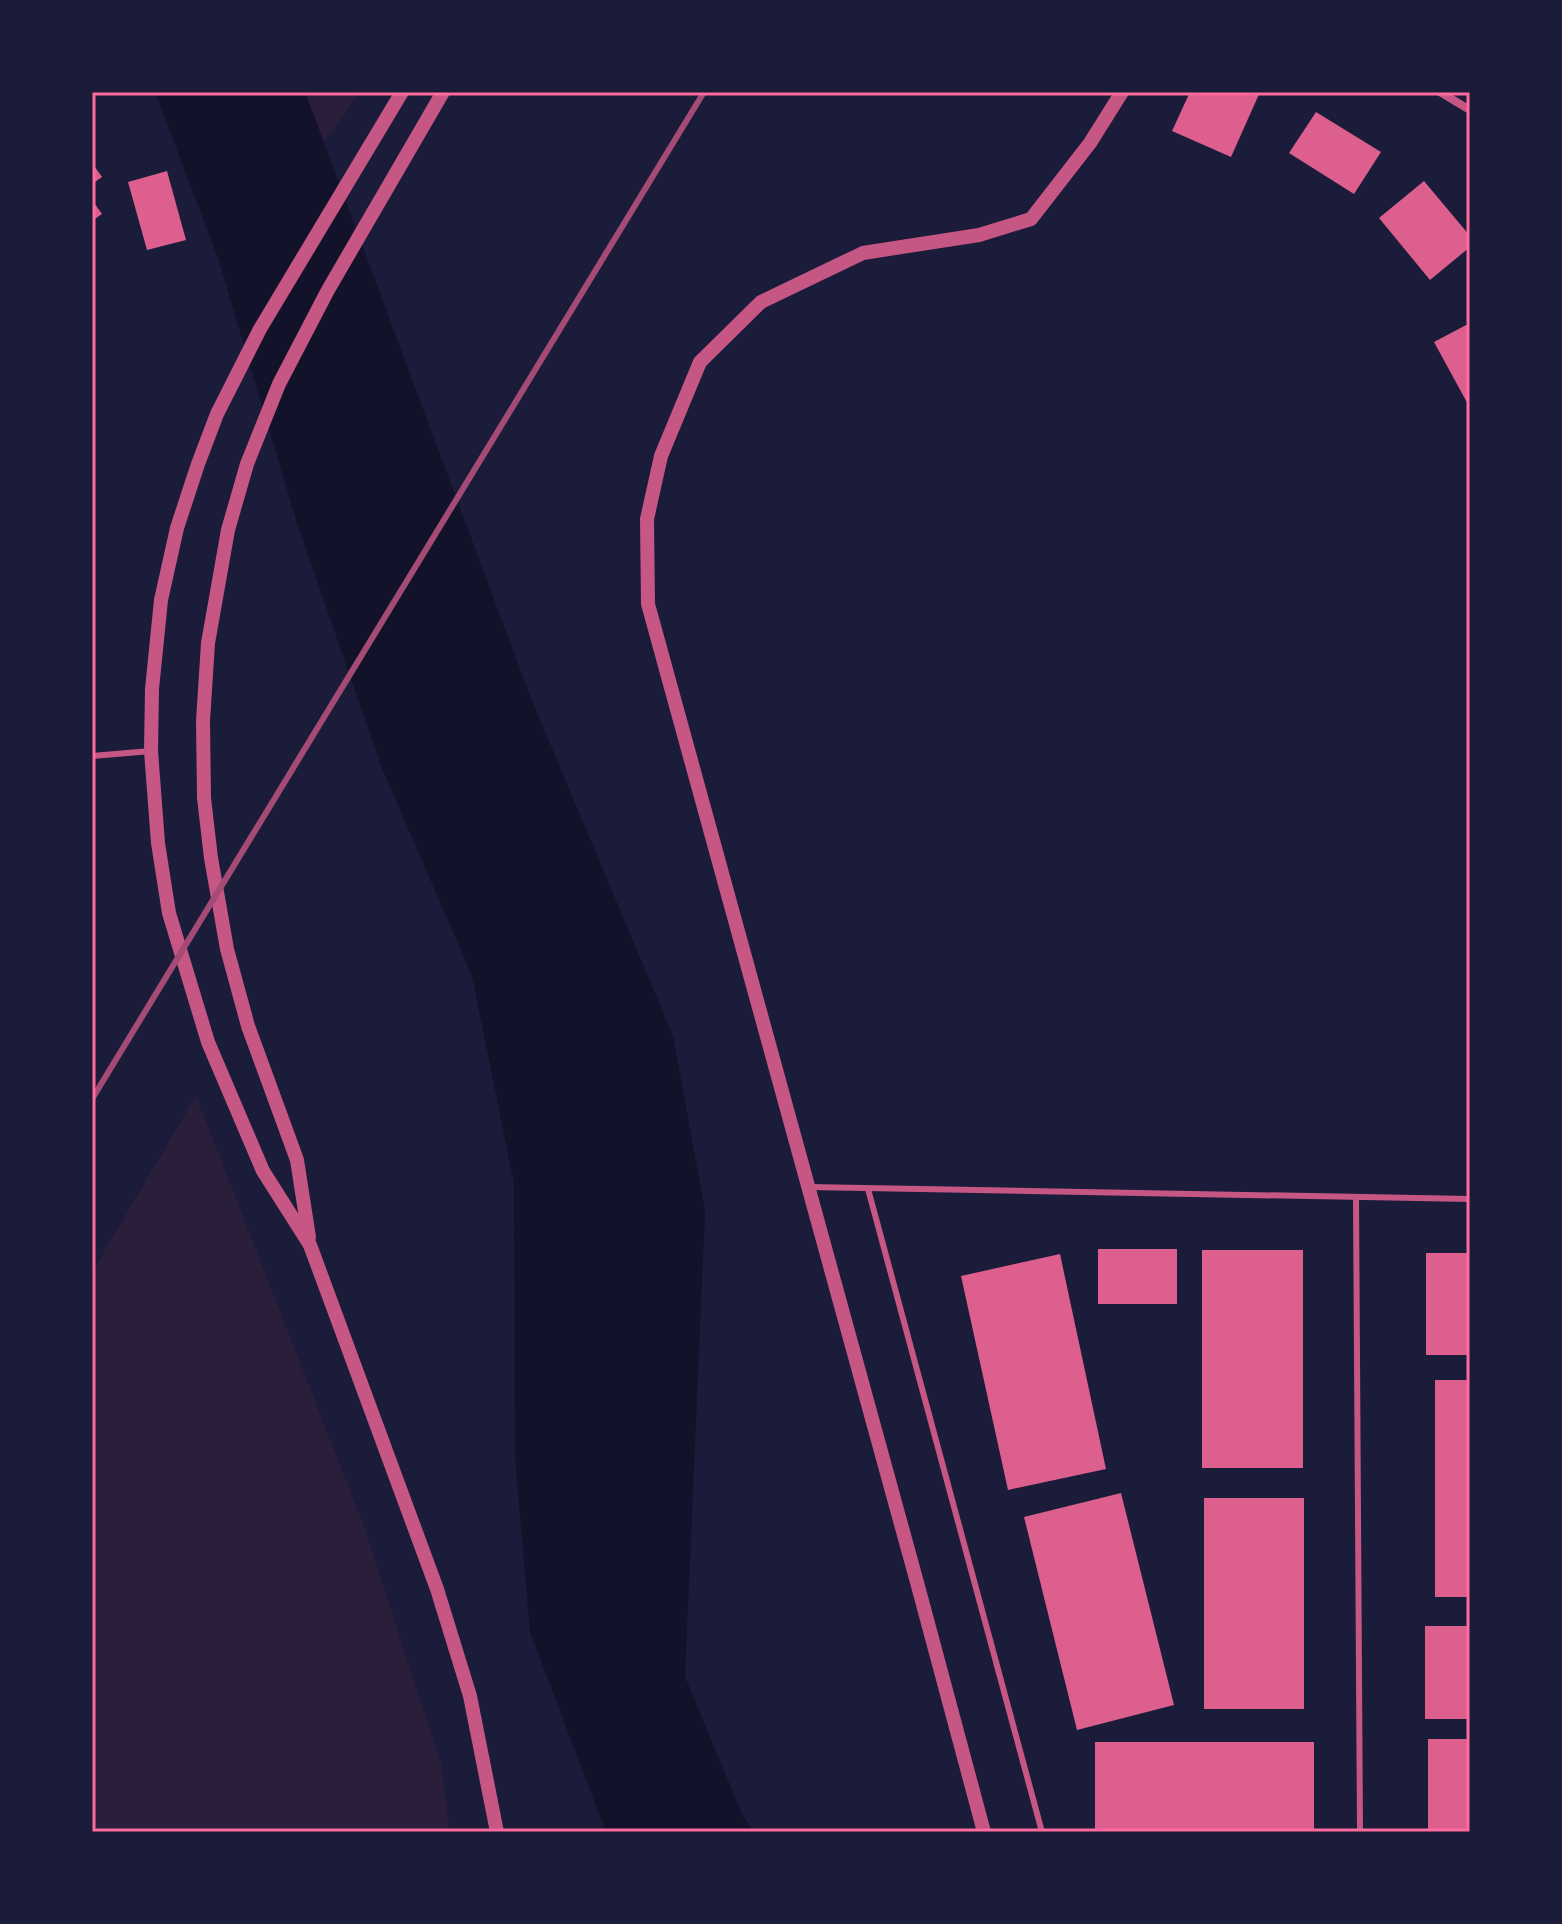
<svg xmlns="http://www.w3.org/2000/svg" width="1562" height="1924" font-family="'Roboto Condensed',sans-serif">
	<rect width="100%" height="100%" fill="#1b1b3a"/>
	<g fill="#2a1e3b">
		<polygon points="305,92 360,92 324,142"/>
		<polygon points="196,1096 365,1529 441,1764 450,1832 92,1832 92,1272"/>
	</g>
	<polygon fill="#12122b" points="155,92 305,92 530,696 673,1036 705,1211 685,1677 742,1814 755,1832 606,1832 530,1632 515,1456 514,1183 472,976 382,768 297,523 218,258"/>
	<g fill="#dd5f8e">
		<polygon points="1190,92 1260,92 1231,157 1172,131"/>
		<polygon points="1316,112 1381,152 1354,194 1289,153"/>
		<polygon points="92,163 102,177 92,184"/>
		<polygon points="167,171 186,240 147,250 128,182"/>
		<polygon points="1424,181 1470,236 1470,247 1430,280 1379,218"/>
		<polygon points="92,200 102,214 92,221"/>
		<polygon points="1470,323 1470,408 1434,342"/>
		<rect x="1098" y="1249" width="79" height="55"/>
		<rect x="1202" y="1250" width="101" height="218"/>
		<rect x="1426" y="1253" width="44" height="102"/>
		<polygon points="1060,1254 1106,1469 1008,1490 961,1276"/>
		<rect x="1435" y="1380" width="35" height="217"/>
		<polygon points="1121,1493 1174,1705 1077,1730 1024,1517"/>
		<rect x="1204" y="1498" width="100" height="211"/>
		<rect x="1425" y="1626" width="45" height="93"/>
		<rect x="1428" y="1739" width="42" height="93"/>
		<rect x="1095" y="1742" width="219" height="90"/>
	</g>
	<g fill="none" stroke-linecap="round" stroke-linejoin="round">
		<g stroke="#c65784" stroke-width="6">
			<polyline points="92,756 151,751"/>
			<polyline points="809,1187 1470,1199"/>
			<polyline points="868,1189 1042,1832"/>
			<polyline points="1356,1198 1360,1832"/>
		</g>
		<polyline stroke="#c65784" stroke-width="8" points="1440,92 1470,110"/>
		<g stroke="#c65784" stroke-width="14">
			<polyline points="402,92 260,329 217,414 198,464 177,528 161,600 152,689 151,751 158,843 169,913 208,1042 263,1171 310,1245 437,1589 470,1696 497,1832"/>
			<polyline points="309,1237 297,1160 248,1026 227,949 211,858 204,798 203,721 208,643 228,530 247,464 279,384 328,290 443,92"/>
			<polyline points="984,1832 918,1586 648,604 647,519 661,456 700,362 761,302 863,253 979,235 1031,219 1090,143 1122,92"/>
		</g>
		<polyline stroke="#a44b75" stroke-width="6" points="92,1099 704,92"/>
	</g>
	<rect width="1562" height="1924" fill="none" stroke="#1b1b3a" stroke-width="188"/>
	<rect x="94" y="94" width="1374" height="1736" fill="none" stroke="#ff6b9d" stroke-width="3"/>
</svg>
